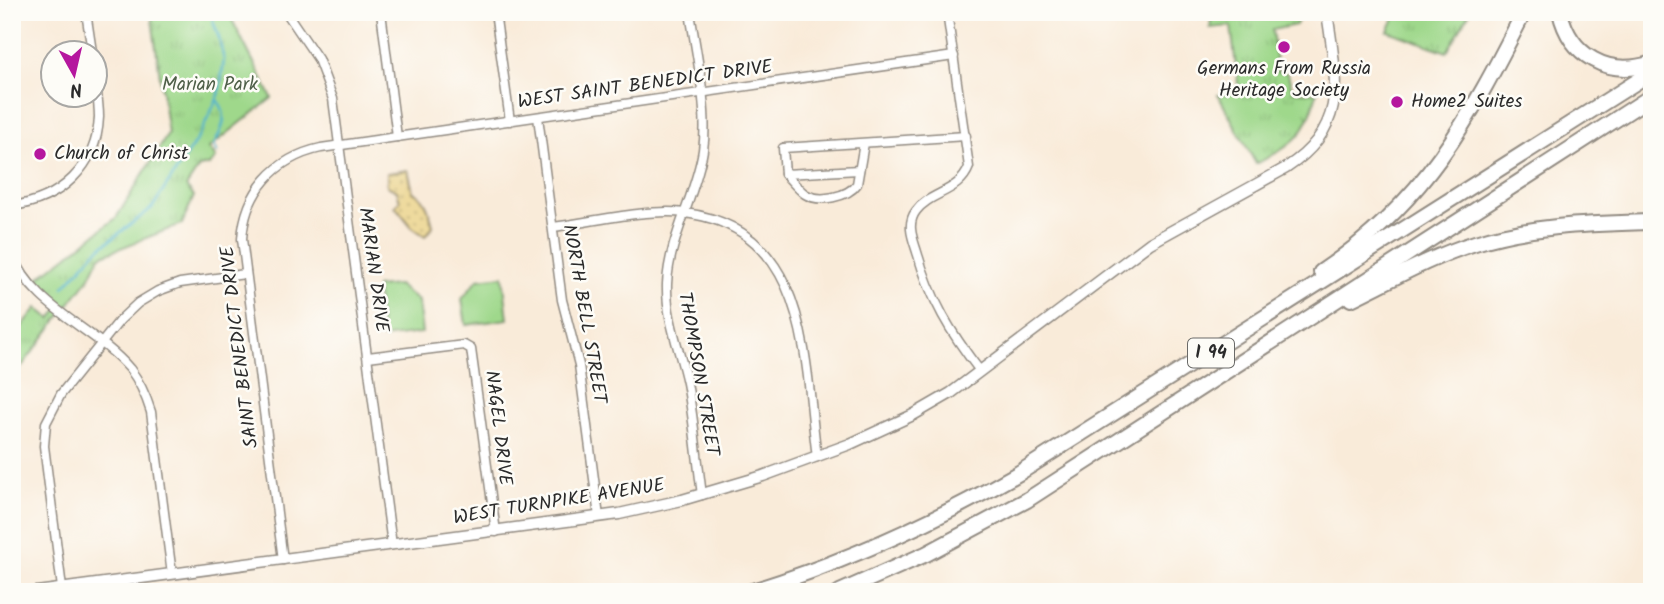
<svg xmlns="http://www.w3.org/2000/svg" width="1664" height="604" font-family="Kalam,sans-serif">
	<defs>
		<pattern id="grass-tufts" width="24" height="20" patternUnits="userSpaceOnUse" patternTransform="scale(1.75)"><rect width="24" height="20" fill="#9fd88b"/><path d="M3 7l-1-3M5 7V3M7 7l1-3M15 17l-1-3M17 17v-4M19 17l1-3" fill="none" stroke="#89ba78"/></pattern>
		<pattern id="sand-dots" width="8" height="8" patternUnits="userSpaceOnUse" patternTransform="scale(1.75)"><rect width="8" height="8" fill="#eeda9e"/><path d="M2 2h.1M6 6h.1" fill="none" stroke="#cb8" stroke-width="1.8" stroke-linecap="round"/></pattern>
	</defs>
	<rect width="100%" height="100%" fill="#fdfcf7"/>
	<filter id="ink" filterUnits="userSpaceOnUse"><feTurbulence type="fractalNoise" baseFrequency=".0143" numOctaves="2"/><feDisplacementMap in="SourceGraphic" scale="14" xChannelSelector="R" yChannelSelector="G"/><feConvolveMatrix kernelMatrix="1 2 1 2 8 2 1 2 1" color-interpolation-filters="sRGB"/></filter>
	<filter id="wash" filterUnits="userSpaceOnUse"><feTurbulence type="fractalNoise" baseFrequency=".00686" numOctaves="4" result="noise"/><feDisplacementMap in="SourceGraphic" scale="28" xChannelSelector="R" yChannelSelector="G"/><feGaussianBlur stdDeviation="1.57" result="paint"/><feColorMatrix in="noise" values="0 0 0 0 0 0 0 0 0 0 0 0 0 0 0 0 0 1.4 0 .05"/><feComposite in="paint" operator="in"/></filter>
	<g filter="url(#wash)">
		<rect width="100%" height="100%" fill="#f9ebd9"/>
		<g fill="url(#grass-tufts)" stroke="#65825b" stroke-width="2">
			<polygon points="151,12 228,12 272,98 209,148 216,158 210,165 199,167 186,187 194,196 182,224 100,256 90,277 12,379 12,338 37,308 51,319 62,304 37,279 116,218 168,134"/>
			<path d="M1212,12H1301L1296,25L1272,30L1277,72L1284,71L1288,75L1293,91L1317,93C1305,137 1296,143 1256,164L1218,95L1239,92L1231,26L1210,28Z"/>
			<polygon points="1397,12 1470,12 1447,52 1388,31"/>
		</g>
		<path fill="url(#sand-dots)" stroke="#8c8264" stroke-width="2" d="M408,170L413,192C428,199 429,213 433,226L425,236L412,227L395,206L400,201L397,191L387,186V173Z"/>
		<g fill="#9fd88b" stroke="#65825b" stroke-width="2">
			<polygon points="503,276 508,319 466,325 462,299 478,279"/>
			<polygon points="398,285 418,301 422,333 382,338 376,287"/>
		</g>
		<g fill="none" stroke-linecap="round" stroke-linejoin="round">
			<g stroke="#4fb2ce" stroke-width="2.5">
				<path d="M217,152L214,145C222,130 230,115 217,100"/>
				<polyline points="64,287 96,251 152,208 199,136 219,95 224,60 219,38 210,12"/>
			</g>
		</g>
	</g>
	<g filter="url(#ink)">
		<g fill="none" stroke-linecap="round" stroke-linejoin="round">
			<defs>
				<g id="minor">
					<polyline points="86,12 92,52"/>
					<polyline points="286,12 318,59 333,99 392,545"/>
					<polyline points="381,12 397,137"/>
					<polyline points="495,12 510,121"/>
					<path d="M690,12C696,53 709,110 703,150C696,195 669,238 667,284C666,319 680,350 687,383C694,420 697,458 702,495"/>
					<path d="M947,12L969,167C960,192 930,192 916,211C906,224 913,239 917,252C931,300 950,332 980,371"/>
					<polyline points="538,117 562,300 579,365 599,517"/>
					<path d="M864,143L857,184C848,197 819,203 805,194C798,189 791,180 785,174L783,148L966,136"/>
					<polyline points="785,174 859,170"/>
					<path d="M12,206C60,200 97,167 99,117C99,102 96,88 94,73"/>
					<path d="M553,227C590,222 649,208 685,213C811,229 804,362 817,457"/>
					<path d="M12,253C32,308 94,327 130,369C140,382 146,396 151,412L172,574"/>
					<polyline points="368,357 464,345 471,349 496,532"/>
					<path d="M283,560L242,239C245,192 275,158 321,148L954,56"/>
					<polyline points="62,588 44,446 46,423 61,394 120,320 138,303 158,291 180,283 245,274"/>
				</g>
				<path id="tertiary" d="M37,592L619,514L682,500L763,476L850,444L913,415L951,393L1150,243L1286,168C1350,127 1336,77 1327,12"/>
				<g id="motorway">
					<path d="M1560,12C1570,56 1608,78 1652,63"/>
					<path d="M1321,272C1425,203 1469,120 1524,12"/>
					<path d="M1351,299C1392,279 1431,257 1475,243C1531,225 1593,224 1652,222"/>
					<path d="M749,592C843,563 934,522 1019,473L1652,72"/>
					<polyline points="840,592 926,554 1027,500 1652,96"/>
				</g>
			</defs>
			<use href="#minor" stroke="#928b82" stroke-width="11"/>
			<use href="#tertiary" stroke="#928b82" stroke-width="13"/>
			<use href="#motorway" stroke="#928b82" stroke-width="18"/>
			<use href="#minor" stroke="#fff" stroke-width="8"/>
			<use href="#tertiary" stroke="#fff" stroke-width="10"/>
			<use href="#motorway" stroke="#fff" stroke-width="14"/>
		</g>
	</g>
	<g fill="#b5179e" stroke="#fdfcf7" stroke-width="2.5">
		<circle cx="1284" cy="47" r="7"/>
		<circle cx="1397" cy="102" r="7"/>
		<circle cx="40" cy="154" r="7"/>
	</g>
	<g text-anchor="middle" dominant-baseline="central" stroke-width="5" stroke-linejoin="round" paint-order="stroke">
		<rect fill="#fdfcf7" stroke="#6a6a68" stroke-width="2" x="1188" y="338.5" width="46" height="29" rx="5"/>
		<g font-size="18" font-weight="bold" fill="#2b2b2b">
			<text x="1211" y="353">I 94</text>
		</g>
		<g font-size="19" fill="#2b2b2b" stroke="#fdfcf7" text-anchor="start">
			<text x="1284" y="69" text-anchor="middle">Germans From Russia<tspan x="1284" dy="22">Heritage Society</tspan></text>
			<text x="1411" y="102">Home2 Suites</text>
			<text x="54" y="154">Church of Christ</text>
		</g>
		<g font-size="19" fill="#4e5f48" stroke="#fdfcf7">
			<text x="210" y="85">Marian Park</text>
		</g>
		<g font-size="19" fill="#2b2b2b" stroke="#fdfcf7">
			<text transform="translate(645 85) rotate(-8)">WEST SAINT BENEDICT DRIVE</text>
			<text transform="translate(373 270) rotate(82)">MARIAN DRIVE</text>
			<text transform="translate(584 314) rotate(80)">NORTH BELL STREET</text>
			<text transform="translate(240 347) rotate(-97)">SAINT BENEDICT DRIVE</text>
			<text transform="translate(698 374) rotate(80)">THOMPSON STREET</text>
			<text transform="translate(498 428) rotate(83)">NAGEL DRIVE</text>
			<text transform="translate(559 502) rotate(-9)">WEST TURNPIKE AVENUE</text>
		</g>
	</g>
	<rect width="1664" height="604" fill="none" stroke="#fdfcf7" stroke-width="42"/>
	<g transform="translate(74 74) rotate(172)"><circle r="33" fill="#fdfcf7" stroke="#a9a8a5" stroke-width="2"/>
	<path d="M0-5L12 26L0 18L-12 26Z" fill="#b5179e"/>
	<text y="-10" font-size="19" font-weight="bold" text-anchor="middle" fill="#2b2b2b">N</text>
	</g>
</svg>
